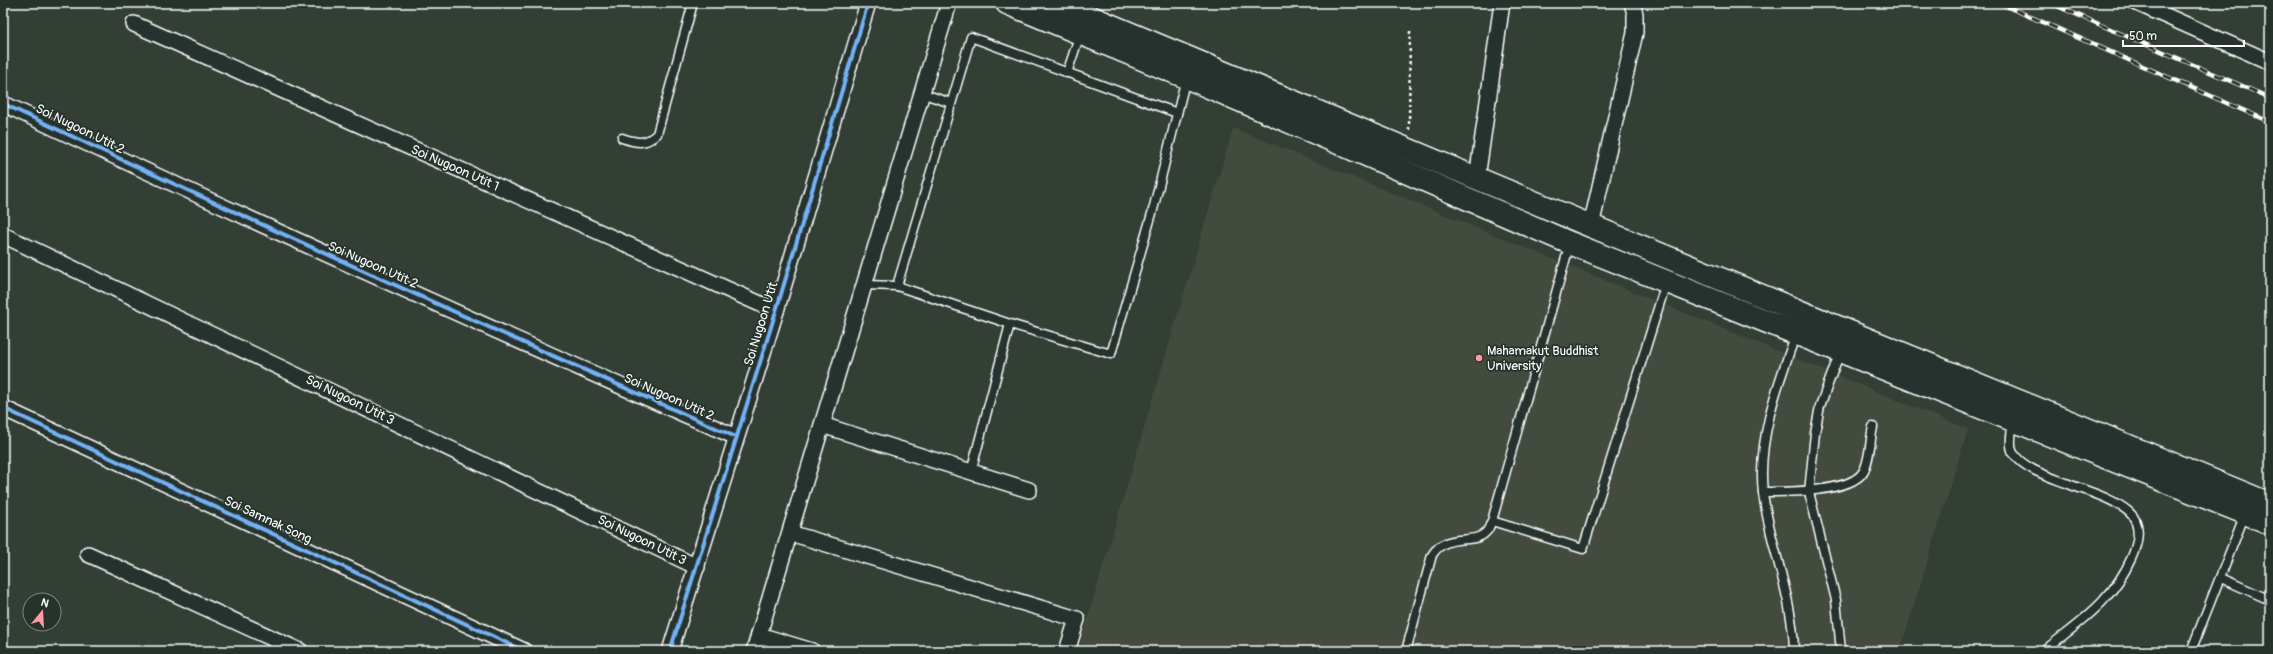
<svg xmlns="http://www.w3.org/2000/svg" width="2273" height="654" font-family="Pangolin,sans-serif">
	<rect width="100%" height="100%" fill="#333e35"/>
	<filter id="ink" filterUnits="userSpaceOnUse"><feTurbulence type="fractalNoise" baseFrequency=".025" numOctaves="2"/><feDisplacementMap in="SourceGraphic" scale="8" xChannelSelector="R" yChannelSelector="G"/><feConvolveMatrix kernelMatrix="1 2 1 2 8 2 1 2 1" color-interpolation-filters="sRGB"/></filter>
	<g filter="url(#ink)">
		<polygon fill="#434b3e" points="1233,128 1968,429 1900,651 1078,651"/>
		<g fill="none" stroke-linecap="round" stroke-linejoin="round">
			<defs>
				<g id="service">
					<polyline points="1067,73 1080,34"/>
					<polyline points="921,93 951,103"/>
					<path d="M622,138C637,143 645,145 657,134L693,3"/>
					<polyline points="1570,243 1492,521 1583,549 1666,283"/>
					<polyline points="864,285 897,286 1010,324 1111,354 1153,210 1186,78"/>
					<polyline points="897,286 971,37 1177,113"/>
					<polyline points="1840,352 1820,406 1815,433 1809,492 1836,600 1841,651"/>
					<path d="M2013,421C2012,430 2008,447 2014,454C2024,469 2050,477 2066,483C2086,491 2113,498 2129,512C2154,534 2119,584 2102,602C2085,620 2063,635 2044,651"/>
					<polyline points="971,472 1010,324"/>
					<path d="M1763,492C1786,492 1850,493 1863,472C1870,461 1870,440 1873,427"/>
					<polyline points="2221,578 2270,600"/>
					<path d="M1406,651L1432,555C1447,531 1474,546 1486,532C1489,530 1490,524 1492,521"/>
					<path d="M1794,651C1793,597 1770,546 1763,493C1757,439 1778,384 1796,334"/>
					<polyline points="2191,651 2245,514"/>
				</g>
				<g id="minor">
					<polyline points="2137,3 2270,62"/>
					<polyline points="134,24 776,311"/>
					<path d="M6,105C247,220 491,329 736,437"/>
					<polyline points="1477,178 1502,3"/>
					<polyline points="1591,226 1635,33 1635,14 1632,3"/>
					<polyline points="3,235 697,567"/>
					<polyline points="3,408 524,651"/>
					<polyline points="822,425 1029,490"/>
					<polyline points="790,533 1077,619 1067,651"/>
					<polyline points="88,554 300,651"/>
					<polyline points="759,635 812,651"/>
					<polyline points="670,651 776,311 868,3"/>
					<polyline points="754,651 949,3"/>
				</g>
				<g id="secondary">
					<polyline points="1007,3 1186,77 1570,243 2270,523"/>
					<polyline points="1057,3 1591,226 2270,504"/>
				</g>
			</defs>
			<use href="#service" stroke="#fff" stroke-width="11"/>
			<use href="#minor" stroke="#fff" stroke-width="18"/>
			<use href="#secondary" stroke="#fff" stroke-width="25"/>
			<polyline stroke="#fff" stroke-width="2.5" stroke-dasharray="3 3" stroke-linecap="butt" points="1409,130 1410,28"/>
			<use href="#service" stroke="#26332d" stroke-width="8"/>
			<use href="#minor" stroke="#26332d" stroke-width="15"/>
			<use href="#secondary" stroke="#26332d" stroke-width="22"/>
			<defs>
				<g id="rail">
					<polyline points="1999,3 2270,122"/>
					<polyline points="2050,3 2270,98"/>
				</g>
			</defs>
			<use href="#rail" stroke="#fff" stroke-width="4.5"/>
			<use href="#rail" stroke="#26332d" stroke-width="3" stroke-dasharray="9" stroke-linecap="butt"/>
			<defs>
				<g id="cycleway">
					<path d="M6,105C247,220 491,329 736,437"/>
					<polyline points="3,408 524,651"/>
					<polyline points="670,651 776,311 868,3"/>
				</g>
			</defs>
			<use href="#cycleway" stroke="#26332d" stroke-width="6"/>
			<use href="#cycleway" stroke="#73b2f8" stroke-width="4"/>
		</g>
	</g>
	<circle fill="#ff9aa2" stroke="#26332d" stroke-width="1.5" cx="1479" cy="358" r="4"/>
	<g text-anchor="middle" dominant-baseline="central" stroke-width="3.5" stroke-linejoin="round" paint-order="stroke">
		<g font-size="13" fill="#fff" stroke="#26332d">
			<text transform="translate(80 129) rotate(26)">Soi Nugoon Utit 2</text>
			<text transform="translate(455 168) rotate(24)">Soi Nugoon Utit 1</text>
			<text transform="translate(373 265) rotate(24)">Soi Nugoon Utit 2</text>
			<text transform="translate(761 324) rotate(-73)">Soi Nugoon Utit</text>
			<text transform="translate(669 397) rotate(24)">Soi Nugoon Utit 2</text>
			<text transform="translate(350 400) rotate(26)">Soi Nugoon Utit 3</text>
			<text transform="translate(268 520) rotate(25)">Soi Samnak Song</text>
			<text transform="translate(642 540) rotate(26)">Soi Nugoon Utit 3</text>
		</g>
		<g font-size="13" fill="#fff" stroke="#26332d" text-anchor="start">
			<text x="1487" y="351">Mahamakut Buddhist<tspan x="1487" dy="15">University</tspan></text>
		</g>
	</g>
	<rect width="2273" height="654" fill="none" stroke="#26332d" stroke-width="16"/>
	<rect x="8" y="8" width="2257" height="638" fill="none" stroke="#fff" stroke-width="1.5" filter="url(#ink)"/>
	<g transform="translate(42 612) rotate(18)"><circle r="19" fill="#26332d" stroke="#7d8581"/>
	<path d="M0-3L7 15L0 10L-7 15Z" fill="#ff9aa2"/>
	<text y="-6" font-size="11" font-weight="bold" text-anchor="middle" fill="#ffffff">N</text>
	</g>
	<path d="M2123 40v6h121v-6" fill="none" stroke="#ffffff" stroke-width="2"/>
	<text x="2129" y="40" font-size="12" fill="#ffffff" stroke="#26332d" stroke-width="3" paint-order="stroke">50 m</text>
</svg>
